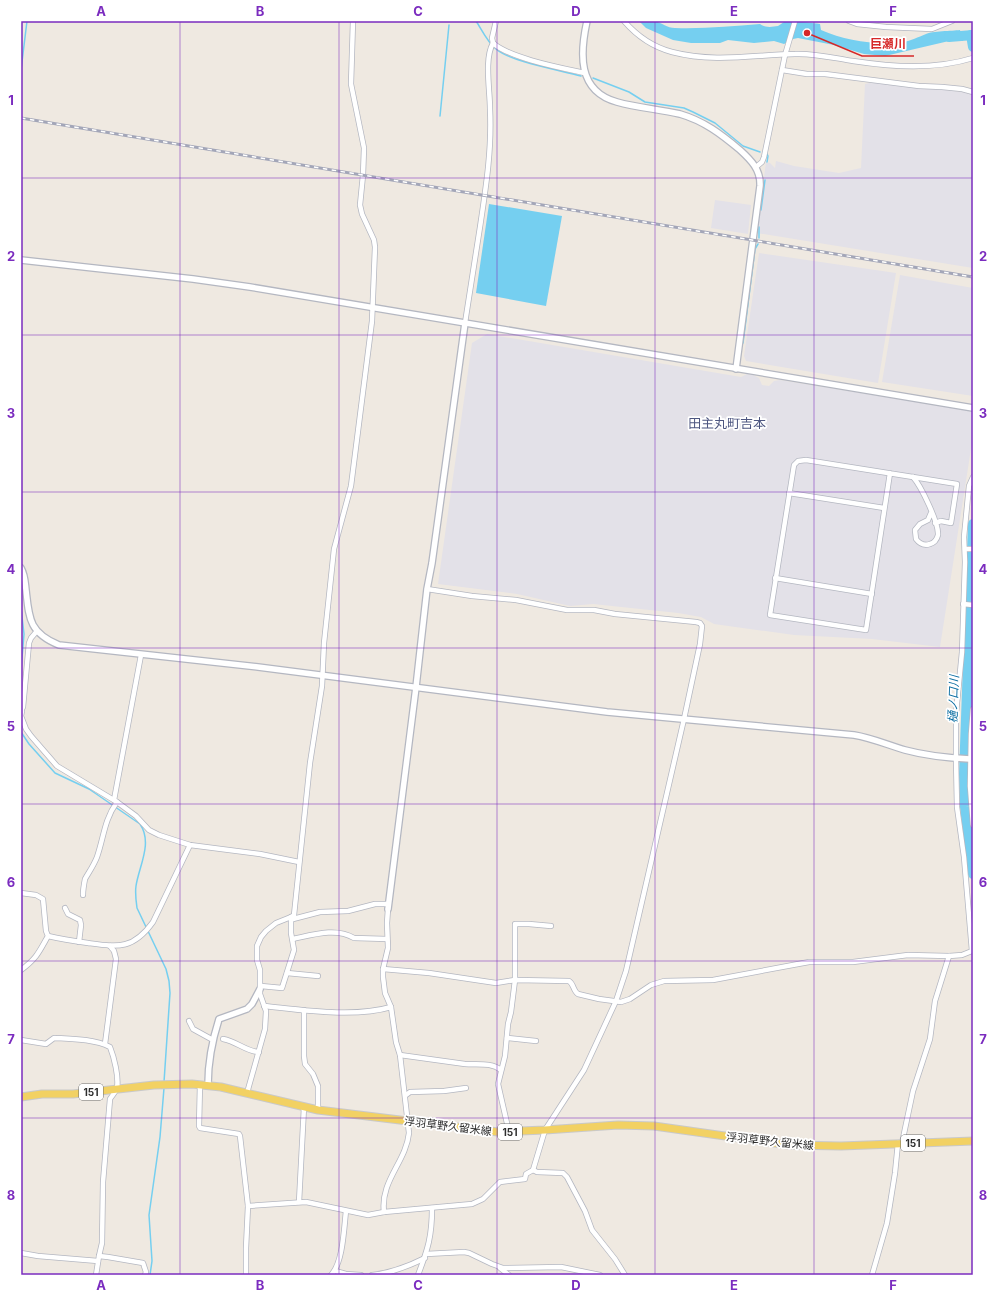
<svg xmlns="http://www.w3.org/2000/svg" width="994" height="1296" font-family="Inter,'Noto Sans JP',sans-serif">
	<rect width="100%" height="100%" fill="#efe9e1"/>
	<g fill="#e3e1e8">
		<polygon points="874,82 918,88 937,89 962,92 973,95 973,268 757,233 766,162 770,163 775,168 776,161 794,166 839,173 861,168 865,84"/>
		<polygon points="715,200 751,205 748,234 711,228"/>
		<polygon points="759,253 896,273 878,383 746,361 744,356"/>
		<polygon points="900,275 973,288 973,396 882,382"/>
		<polygon points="487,334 741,377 747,374 753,375 759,378 762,385 769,386 774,381 780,380 973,411 973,436 940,647 872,639 794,635 714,624 701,617 678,613 593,604 570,606 517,594 438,584 472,343"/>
	</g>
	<g fill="#75cff0">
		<path d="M639,21C644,21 650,20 655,21C662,23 667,28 675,28C704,29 732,26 760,24C765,28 772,27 778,26C780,25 782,23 784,22C791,20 811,23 820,24L821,30C846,41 876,45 903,42C911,41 918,37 926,34C932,31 952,31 960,30L963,41H949L885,56L864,54L834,45L798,38L793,39L784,44L774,41L754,43L728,40L720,43H691L673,40L646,28Z"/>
		<polygon points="489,204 562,216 546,306 476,293"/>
	</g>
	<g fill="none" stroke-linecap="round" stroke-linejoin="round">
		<g stroke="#75cff0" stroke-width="1.5">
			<path d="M476,21C482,30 487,42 496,49C511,62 560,70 581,76"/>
			<polyline points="21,70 27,21"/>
			<polyline points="593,78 629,92 645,102 684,108 693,112 715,123 743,146 760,152"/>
			<polyline points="440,116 449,25"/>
			<polyline points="767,154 768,156 767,162"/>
			<polyline points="761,210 765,180"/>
			<polyline points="759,238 759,227"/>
			<polyline points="743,343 755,249 758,244"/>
			<polyline points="21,608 24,634 21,670"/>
			<path d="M21,732L29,744L55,773L89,789L140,824C153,843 139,866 136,886C135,893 136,901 137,908L166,969L169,981L170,993L164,1082"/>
			<polyline points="150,1275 152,1261 149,1215 160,1137 164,1088"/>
		</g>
		<g stroke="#75cff0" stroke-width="10">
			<polyline points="971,35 973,47"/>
			<polyline points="949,37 973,35"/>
			<polyline points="973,524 964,774 965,807 973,874"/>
		</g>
		<defs>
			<g id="minor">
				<path d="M624,21C637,36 653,47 672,52C714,63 753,55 795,54C814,53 834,58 853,61C893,67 934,70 973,58"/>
				<polyline points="849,21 857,24 886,27 932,29 952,21"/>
				<path d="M493,43C509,58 562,68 585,73"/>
				<polyline points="782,70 807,74 825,74 919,86 942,87 962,89 973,92"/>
				<polyline points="756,167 762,162 764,157 785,55 795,21"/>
				<path d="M465,323C470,291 475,259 480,227C486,187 492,149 490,109C490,90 484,59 493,43L492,38L496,21"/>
				<polyline points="890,473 866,630 770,615 794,465 798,461 806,460 957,484 951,523 941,521 935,523"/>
				<path d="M913,477C921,486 939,523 938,535C937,539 934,543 930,544C924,546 919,543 916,539L915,530L920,524L928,520L931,513"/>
				<polyline points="789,493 884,508"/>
				<polyline points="965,549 973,549"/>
				<polyline points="775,578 872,594"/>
				<polyline points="963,604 973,605"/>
				<polyline points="973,709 971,734 970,786 973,825"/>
				<polyline points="21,711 23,707 29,643 31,638 37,631"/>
				<polyline points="22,711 21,716 26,729 31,736 57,766 117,802 136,816 149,830 159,835 190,845 260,854 299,862"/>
				<polyline points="114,800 141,655"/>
				<path d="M21,893L36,895L43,899L46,931L48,936C39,952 37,958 21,970"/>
				<path d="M83,895C83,890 84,884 85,879C89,872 94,865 97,857C104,837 104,820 117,802"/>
				<polyline points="65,908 68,914 80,920 81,925 79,942"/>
				<path d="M48,936C61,939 74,941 88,943C118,947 133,950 153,922L190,845"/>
				<path d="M293,939C312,935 336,927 354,938L387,939"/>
				<path d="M383,969L429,973L496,983L515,980L569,981C574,984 573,991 578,994L599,999L621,1002L630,999L651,985L664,981L713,980L809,962H853L908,955L949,956L962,955L972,951L964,857L957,807L956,759V713L962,652L965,562L964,537L969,486L973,477"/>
				<polyline points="287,973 318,976"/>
				<polyline points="261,986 282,988 294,950 291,933 291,917 293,919 320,912 348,911 375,904 388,904"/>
				<path d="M264,1006C303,1010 354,1018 391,1007"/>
				<polyline points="304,1010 304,1056 305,1064 313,1074 318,1086 318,1110"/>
				<polyline points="189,1021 193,1029 213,1040"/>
				<polyline points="507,1038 536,1041"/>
				<path d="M223,1039C236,1041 247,1052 259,1052"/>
				<path d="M21,1040L46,1044L54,1038C72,1039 94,1039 110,1047C114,1057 119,1077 117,1088C116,1091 112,1096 110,1099L103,1182L102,1243L99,1256L96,1275"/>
				<polyline points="105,1044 116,959 114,951 110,946"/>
				<path d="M400,1055C422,1058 443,1061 465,1064C477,1065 491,1062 501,1070"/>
				<polyline points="200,1084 199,1126 200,1128 239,1134 240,1136 248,1206 246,1248 246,1275"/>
				<polyline points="247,1093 265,1029 266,1011 260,994 260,970 257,960 257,946 261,937 266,931 276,923 291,917 294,915 310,763 322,686 324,643 334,549 351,486 372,321 375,247 374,240 362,214 360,205 363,175 364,148 351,84 353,21"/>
				<polyline points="406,1095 410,1092 444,1091 466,1088"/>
				<polyline points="509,1132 498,1084 505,1056 508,1024 511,1012 515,980 515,924 529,924 551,926"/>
				<polyline points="902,1143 913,1091 930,1039 935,1001 949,956"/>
				<polyline points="533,1170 537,1172 563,1173 567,1177 585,1211 592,1230 615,1259 625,1275"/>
				<polyline points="299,1202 304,1107"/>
				<polyline points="248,1206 306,1202 368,1215 384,1212 472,1204 483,1199 500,1182 525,1179 526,1174 533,1170 545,1130 584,1070 616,1001 626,971 684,719 700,644 702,626 700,623 696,622 615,614 594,610 567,610 516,600 472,596 427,589"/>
				<path d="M384,1212C380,1181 406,1162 409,1133L400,1055L396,1042L391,1007L385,993L383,977V969L388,948L387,923L388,909"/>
				<polyline points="21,1253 38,1256 98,1261"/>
				<polyline points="426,1254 464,1252 469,1253 492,1264 503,1268 561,1267 600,1275"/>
				<polyline points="99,1256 108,1257 143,1263 146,1272 145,1275"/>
				<polyline points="500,1268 509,1275"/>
				<polyline points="335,1271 346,1274 361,1275"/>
				<path d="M331,1275C343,1263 344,1228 346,1211"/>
				<path d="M372,1275C391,1273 409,1266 425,1258"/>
				<path d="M418,1275C428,1249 432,1236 432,1208"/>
				<polyline points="872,1275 887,1223 895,1173 898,1143"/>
			</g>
			<g id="tertiary">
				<path d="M587,21C580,53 577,91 617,102C638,108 659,109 680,114C704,121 721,134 740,150C751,160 761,170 760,186L736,369"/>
				<polyline points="21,260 193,279 250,287 973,408"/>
				<path d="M21,568C25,575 25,582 26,590C29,618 29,633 59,645L258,667L607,712L854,735C872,738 888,745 905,750C927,756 949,758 970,759"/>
				<polyline points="388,909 416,687 427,589 432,563 465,323"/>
				<path d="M208,1085C208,1062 212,1041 219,1019L247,1009L252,1004L260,989"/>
			</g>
			<polyline id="primary" points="21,1097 42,1094 73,1094 154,1085 192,1084 221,1087 318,1110 498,1132 545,1130 618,1125 654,1126 789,1145 841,1146 973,1141"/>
		</defs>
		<use href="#minor" stroke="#b4b7c1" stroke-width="6"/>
		<use href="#tertiary" stroke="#b4b7c1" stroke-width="8"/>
		<use href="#primary" stroke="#c9c9c9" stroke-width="9"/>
		<use href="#minor" stroke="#fff" stroke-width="4.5"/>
		<use href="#tertiary" stroke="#fff" stroke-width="5.5"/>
		<use href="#primary" stroke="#f2d163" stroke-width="7"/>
		<defs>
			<polyline id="rail" points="21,118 973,277"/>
		</defs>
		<use href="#rail" stroke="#a3a6b8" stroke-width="3"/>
		<use href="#rail" stroke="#fff" stroke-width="1.5" stroke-dasharray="4.5" stroke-linecap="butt"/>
	</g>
	<path fill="none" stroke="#7b2cbf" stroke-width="1" stroke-opacity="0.55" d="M180,21V1275M339,21V1275M497,21V1275M655,21V1275M814,21V1275M21,178H973M21,335H973M21,492H973M21,648H973M21,804H973M21,961H973M21,1118H973"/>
	<g text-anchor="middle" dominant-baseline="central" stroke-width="3.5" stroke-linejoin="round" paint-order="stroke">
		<g fill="#fff" stroke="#6d6d6d" stroke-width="1">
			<rect x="79" y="1084" width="24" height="16" rx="3"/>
			<rect x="498" y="1124" width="24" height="16" rx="3"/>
			<rect x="901" y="1135" width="24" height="16" rx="3"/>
		</g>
		<g font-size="10" font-weight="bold" fill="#2e2e2e">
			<text x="91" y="1092">151</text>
			<text x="510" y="1132">151</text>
			<text x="913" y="1143">151</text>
		</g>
		<g font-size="11" fill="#2e2e2e" stroke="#fff">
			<text transform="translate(448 1126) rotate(7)">浮羽草野久留米線</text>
			<text transform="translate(770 1141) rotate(6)">浮羽草野久留米線</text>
		</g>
		<g font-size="12" font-style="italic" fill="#0d6fa3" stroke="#fff">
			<text transform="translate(953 699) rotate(-88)">樋ノ口川</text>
		</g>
		<g font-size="13" fill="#4d5680" stroke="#fff">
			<text x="727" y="423">田主丸町吉本</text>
		</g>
	</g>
	<path fill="none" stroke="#d62828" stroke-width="1.5" d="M807 33L862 56H914"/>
	<circle fill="#d62828" stroke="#fff" stroke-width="1.5" cx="807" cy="33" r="4"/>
	<g font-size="12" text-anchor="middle" font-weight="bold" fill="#d62828" stroke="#fff" stroke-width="3.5" stroke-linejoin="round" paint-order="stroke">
		<text x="888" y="48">巨瀬川</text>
	</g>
	<rect width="994" height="1296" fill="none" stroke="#ffffff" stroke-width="44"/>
	<rect x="22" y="22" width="950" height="1252" fill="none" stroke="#7b2cbf" stroke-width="1.5"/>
	<g font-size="13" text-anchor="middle" font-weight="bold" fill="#7b2cbf">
		<text x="101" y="16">A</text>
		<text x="260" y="16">B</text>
		<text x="418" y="16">C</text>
		<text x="576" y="16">D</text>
		<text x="734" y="16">E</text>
		<text x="893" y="16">F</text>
		<text x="11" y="105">1</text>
		<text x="983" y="105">1</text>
		<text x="11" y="261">2</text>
		<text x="983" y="261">2</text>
		<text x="11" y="418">3</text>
		<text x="983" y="418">3</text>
		<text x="11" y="574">4</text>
		<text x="983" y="574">4</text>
		<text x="11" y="731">5</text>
		<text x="983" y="731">5</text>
		<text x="11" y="887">6</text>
		<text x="983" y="887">6</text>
		<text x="11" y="1044">7</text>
		<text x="983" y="1044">7</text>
		<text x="11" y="1200">8</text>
		<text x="983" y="1200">8</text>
		<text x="101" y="1290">A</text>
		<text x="260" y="1290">B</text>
		<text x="418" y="1290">C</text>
		<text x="576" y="1290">D</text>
		<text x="734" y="1290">E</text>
		<text x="893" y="1290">F</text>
	</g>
</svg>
